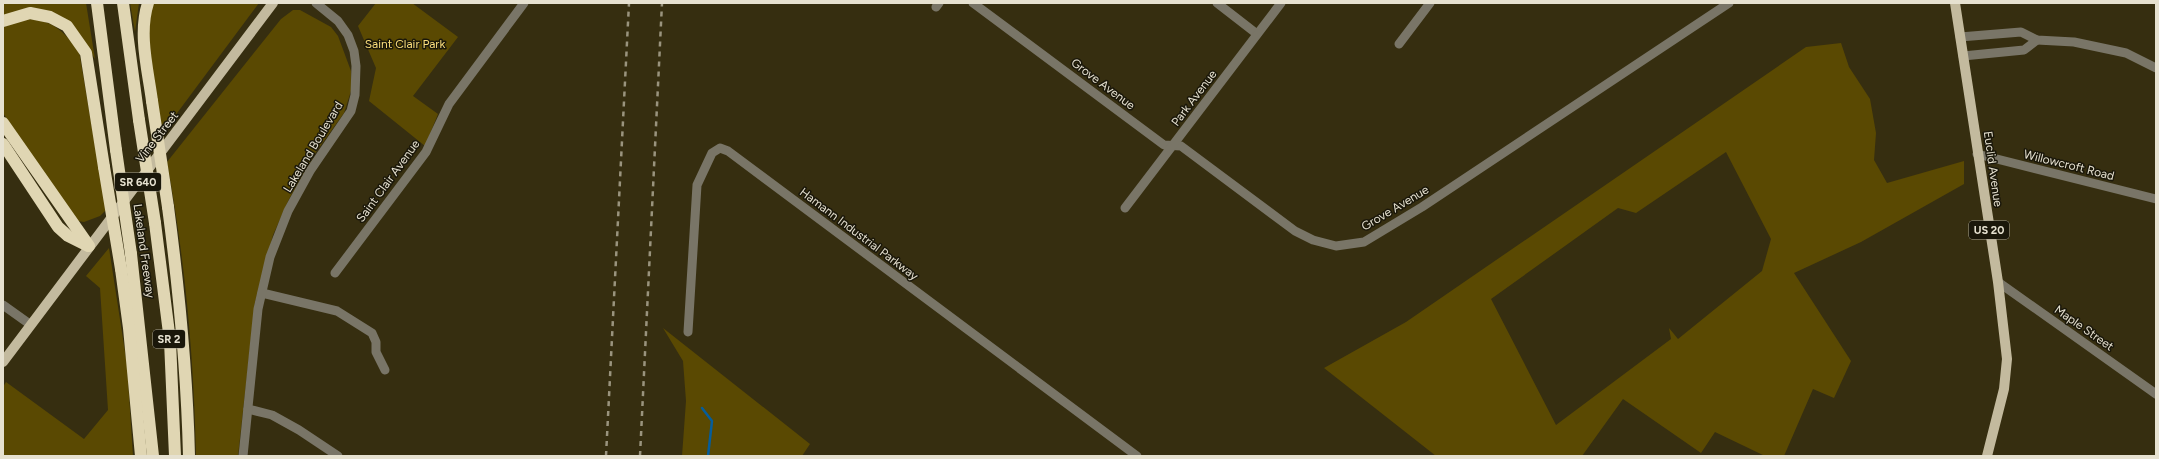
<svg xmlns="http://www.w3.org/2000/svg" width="2159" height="459" font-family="Figtree,sans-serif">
	<rect width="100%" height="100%" fill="#362e10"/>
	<g fill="#5a4902" fill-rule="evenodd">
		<path d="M4,3H86L95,59C73,22 48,0 3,17Z"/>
		<polygon points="130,3 139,3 135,32"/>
		<path d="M153,3H259L163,132C157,99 142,34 153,3Z"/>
		<polygon points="376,3 412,3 458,37 413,96 438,114 425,146 369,101 376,68 358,26"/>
		<path d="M293,10H300L331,27L338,36L351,71V91L344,113L316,152L289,199L273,235L255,302L238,456H196C194,358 185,259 167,162L281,19Z"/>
		<path d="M25,19C52,19 63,31 79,51L106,210L100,216L84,222L78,221L60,197L3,113V28L10,23Z"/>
		<path d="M1841,43L1849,67L1870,99L1876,133L1874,160L1887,183L1964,161V184L1861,242L1794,273L1851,361L1834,398L1813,389L1784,456H1765L1715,432L1701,453L1623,399L1582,456H1436L1324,368L1406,322L1806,47ZM1726,152L1771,239L1762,271L1678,339L1669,328L1671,339L1556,425L1491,299L1618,208L1636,213Z"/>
		<polygon points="109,248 127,365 133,456 3,456 3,387 6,382 84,439 108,410 100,288 86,276"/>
		<polygon points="663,328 810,444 802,456 682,456 686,401 683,361"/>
	</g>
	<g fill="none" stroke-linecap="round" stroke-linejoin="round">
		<polyline stroke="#055d9b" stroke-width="2.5" points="702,408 712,421 708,456"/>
		<g stroke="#797567" stroke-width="9">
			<polyline points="973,3 1164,145 1181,146 1295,231 1313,240 1336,246 1364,242 1422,207 1729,3"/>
			<polyline points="1217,3 1257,34"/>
			<polyline points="936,7 939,3"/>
			<polyline points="1960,37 2021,32 2037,40 2074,42 2126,53 2156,68"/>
			<polyline points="1399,44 1430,3"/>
			<polyline points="1963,56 2024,50 2037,40"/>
			<polyline points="1977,154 2156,199"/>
			<polyline points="1125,208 1281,3"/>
			<polyline points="335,273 426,152 449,104 524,3"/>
			<polyline points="1998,282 2156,394"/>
			<polyline points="262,293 337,311 372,333 376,342 376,352 385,370"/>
			<polyline points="3,305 31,325"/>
			<polyline points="688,332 697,185 712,153 720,148 728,151 1137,456"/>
			<polyline points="248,409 272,415 299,430 338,456"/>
			<polyline points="243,456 258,309 270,257 288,211 310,171 351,111 355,95 356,66 354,51 348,35 338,21 316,3"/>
		</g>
		<g stroke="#c3ba9e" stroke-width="10">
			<polyline points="1955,3 1998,282 2007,359 2004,389 1987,456"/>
			<polyline points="3,362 273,3"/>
		</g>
		<g stroke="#e0d6b3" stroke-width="12">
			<polyline points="97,3 116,150"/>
			<polyline points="123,3 139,120"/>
			<path d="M148,3C138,34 148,70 152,101"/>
			<polyline points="3,21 30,13 50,17 67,26 86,53 104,167"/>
			<polyline points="3,123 89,246"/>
			<polyline points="3,144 58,227 68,236 88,246"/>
			<path d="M168,207C179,290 187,372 189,456"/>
			<polyline points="155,223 170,341 175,456"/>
			<polyline points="131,254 153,456"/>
			<polyline points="121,269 129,328 141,456"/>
		</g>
		<g stroke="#9a947e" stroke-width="2.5" stroke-dasharray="5 5" stroke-linecap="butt">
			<polyline points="606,456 629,3"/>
			<polyline points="640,456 662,3"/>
		</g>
		<g stroke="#e0d6b3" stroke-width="12">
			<polyline points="152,101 168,207"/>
			<polyline points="139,120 155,223"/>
			<polyline points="116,150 131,254"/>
			<polyline points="104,167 121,269"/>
		</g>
	</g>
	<g text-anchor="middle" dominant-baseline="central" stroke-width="3" stroke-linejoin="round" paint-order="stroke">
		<g fill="#1a170a" stroke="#a9a495" stroke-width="1">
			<rect x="115" y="173" width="46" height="18" rx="3"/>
			<rect x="1969" y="221" width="40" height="18" rx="3"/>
			<rect x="153" y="330" width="32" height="18" rx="3"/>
		</g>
		<g font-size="11" font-weight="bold" fill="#e6e1d0">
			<text x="138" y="182">SR 640</text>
			<text x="1989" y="230">US 20</text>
			<text x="169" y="339">SR 2</text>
		</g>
		<g font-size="12" fill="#fbde7c" stroke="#1a170a">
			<text x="405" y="44">Saint Clair Park</text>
		</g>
		<g font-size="12" fill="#e6e1d0" stroke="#1a170a">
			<text transform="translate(1103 84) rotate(37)">Grove Avenue</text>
			<text transform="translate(1194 98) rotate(-53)">Park Avenue</text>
			<text transform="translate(157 137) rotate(-52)">Vine Street</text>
			<text transform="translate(313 147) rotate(-59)">Lakeland Boulevard</text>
			<text transform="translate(2069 165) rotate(14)">Willowcroft Road</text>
			<text transform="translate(1993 169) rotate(82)">Euclid Avenue</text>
			<text transform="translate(388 181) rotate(-54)">Saint Clair Avenue</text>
			<text transform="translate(1395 208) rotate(-31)">Grove Avenue</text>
			<text transform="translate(859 234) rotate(37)">Hamann Industrial Parkway</text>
			<text transform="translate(144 251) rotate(82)">Lakeland Freeway</text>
			<text transform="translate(2084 328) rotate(35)">Maple Street</text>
		</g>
	</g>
	<rect width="2159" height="459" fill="none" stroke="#e6e1d0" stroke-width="8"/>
</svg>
